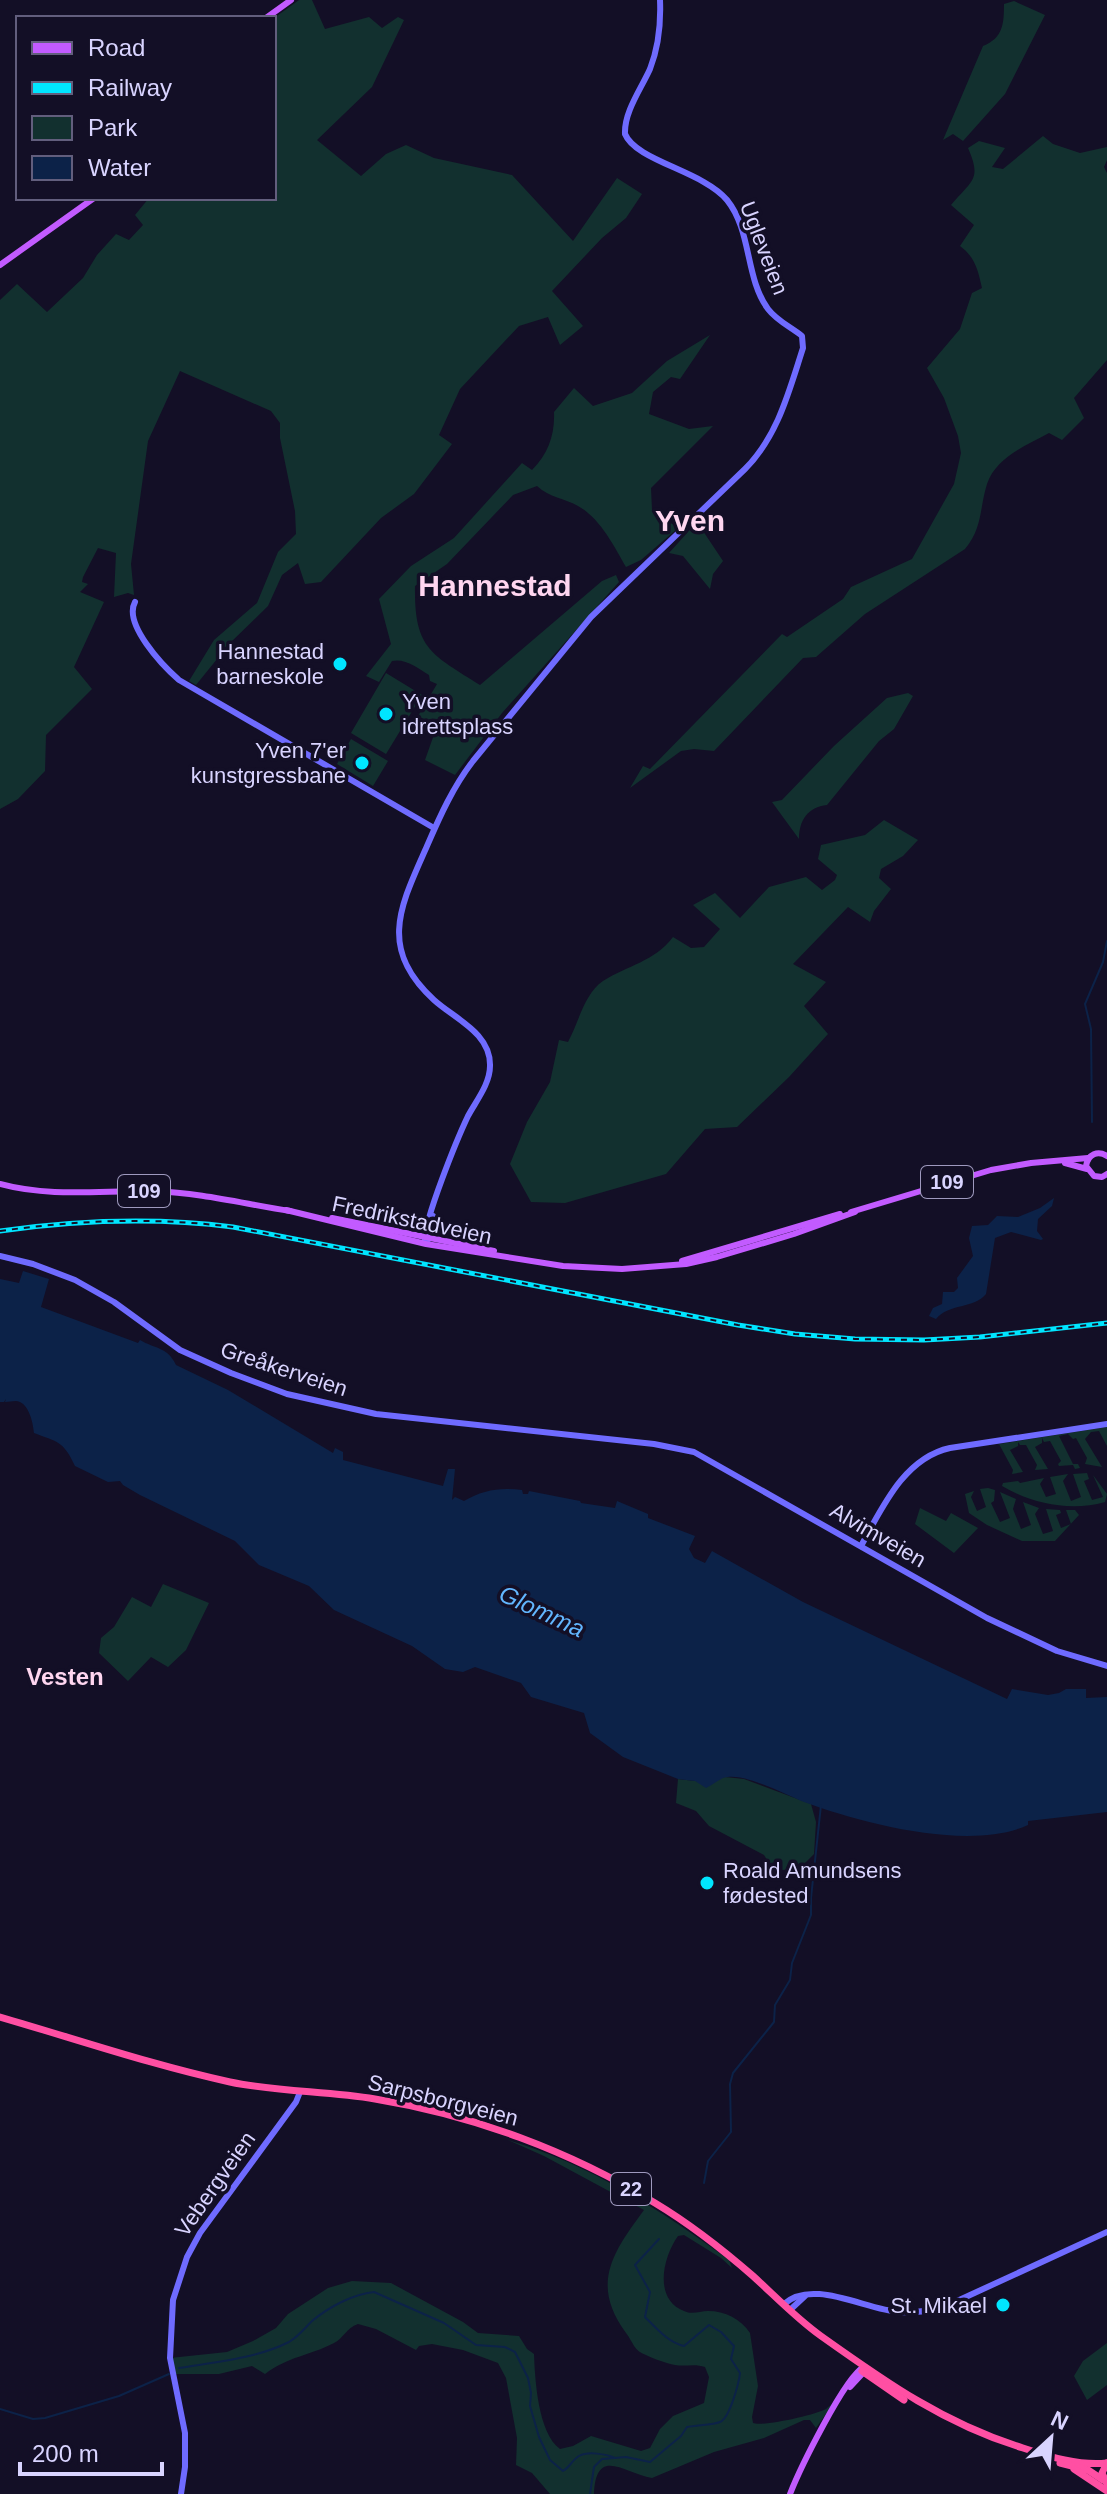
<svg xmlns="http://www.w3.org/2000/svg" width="1107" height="2494" font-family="Helvetica,sans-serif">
	<rect width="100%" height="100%" fill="#130f26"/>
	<g fill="#12302f">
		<polygon points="299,0 312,0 325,29 369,17 382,28 398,17 404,20 372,87 317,140 361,176 386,154 406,145 434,158 512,175 573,241 617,178 642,194 626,218 602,238 552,291 583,326 560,345 548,317 519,326 460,389 439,435 452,444 414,494 381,518 321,582 305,584 298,563 282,575 268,606 230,643 196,685 189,681 214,640 257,603 278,552 296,534 295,511 280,438 280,423 271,411 180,371 148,441 131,564 134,595 128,593 114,597 116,553 98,548 83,577 82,582 88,584 80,592 104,602 74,667 92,689 46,735 45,771 18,799 0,809 0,300 17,284 47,312 83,278 97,255 116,234 129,240 143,225 135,215 149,198 274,198 274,18"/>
		<path d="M1014,1L1045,15L1005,94L963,141L953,134L943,140L983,46C1003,38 1004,24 1004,4Z"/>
		<path d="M1043,136L1053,144L1080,153L1107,147V160L1104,167L1107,173V360L1074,398L1084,418L1062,440L1049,433C1027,445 996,457 987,484C979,510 983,527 965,549L865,614L816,657L803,658L714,751L694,749L681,751L630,788L643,766L650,769L782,634L787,637L843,599L851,587L912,559L954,484L961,453L958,436L944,398L927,368L960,329L972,293L982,288C978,270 975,257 960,246L974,225L951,205C972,180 982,180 968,148L979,141L1005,148L992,167L1003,169Z"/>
		<path d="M710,335L680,379L671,377L653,392L649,414L689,429L713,426L651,488L652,510L678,528L641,560L626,567C614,546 600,518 578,506C564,498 550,498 537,486L513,495L447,564L415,586C414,649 431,654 480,685L602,581L616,575L619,582L502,713L455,775L425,760L437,726L418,716L437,684L430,681L429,675C418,668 405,658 392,661L379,682L366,676L391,644L379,599L411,566L454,538L522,463L532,470C548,454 555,435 554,412L574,388L593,406L632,393L667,361Z"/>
		<polygon points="697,522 723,561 713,574 710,589 683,556 669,553"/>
		<polygon points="386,673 422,695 386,754 351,733"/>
		<path d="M908,693L913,696L894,729L879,741L827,805C808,807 799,820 799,839L772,802L782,800L834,746L887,698Z"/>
		<polygon points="351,739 388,761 373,786 337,764"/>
		<path d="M884,820L918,840L903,856L881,869L879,878L891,889L874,911L870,922L848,907L793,964L826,982L804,1006L828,1034L789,1077L737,1127L705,1129L666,1174L565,1203L531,1202L510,1164L527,1122L550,1082L559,1040L568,1042C579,1022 584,994 603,981C628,965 654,962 673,937L691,948L704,947L720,929L693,905L715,893L740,918L769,887L806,877L822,890L835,880L837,875L818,859L821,845L865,835Z"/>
		<polygon points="1107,1427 1107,1446 1099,1431 1091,1432 1085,1439 1102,1467 1085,1464 1087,1458 1076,1438 1073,1439 1068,1434 1059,1436 1073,1464 1078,1464 1080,1468 1075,1469 1073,1465 1059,1466 1058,1464 1061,1461 1050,1441 1044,1442 1042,1438 1042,1443 1035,1447 1048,1469 1035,1470 1037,1465 1026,1445 1020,1445 1018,1442 1018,1446 1010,1450 1023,1472 1012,1474 1013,1470 999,1444 993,1445"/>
		<path d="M1087,1473L1089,1479L1084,1481L1092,1500L1103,1497L1093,1475L1107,1494L1105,1502C1071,1512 1032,1504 1002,1486L1003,1483L1018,1481L1020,1483L1044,1478L1040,1484L1046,1497L1056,1494L1050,1477L1068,1474L1063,1481L1071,1501L1081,1497L1073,1474Z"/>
		<polygon points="988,1488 995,1490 994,1501 991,1503 1000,1522 1010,1518 1000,1492 1016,1499 1013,1509 1021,1529 1031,1525 1023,1502 1039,1508 1035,1514 1043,1534 1053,1531 1046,1509 1060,1510 1061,1513 1056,1515 1061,1528 1071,1524 1066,1510 1075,1510 1079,1515 1055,1541 1022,1541 987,1525 969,1513 965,1494 974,1491 971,1497 977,1511 986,1507 980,1489"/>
		<polygon points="920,1508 946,1521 951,1513 978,1528 954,1553 915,1524"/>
		<polygon points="163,1584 209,1603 186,1650 168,1667 151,1657 128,1681 99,1653 101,1638 114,1627 132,1597 151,1607"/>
		<polygon points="725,1777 744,1779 811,1804 816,1822 814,1854 800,1868 774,1871 764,1855 709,1826 696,1811 676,1803 678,1779 695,1781"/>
		<path d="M508,2140C589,2164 661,2210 729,2260L732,2268L721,2258L684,2235L678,2236C663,2257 653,2299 684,2311C692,2315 700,2311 708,2311C725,2311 741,2319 750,2333L758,2386L752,2417L753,2423C762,2427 815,2415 826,2409C826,2409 835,2401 836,2400L816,2428L810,2420H804L764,2438L714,2452L652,2478C625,2474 596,2445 594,2494H550L532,2473L516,2465L517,2438L506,2378L498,2363L463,2350L432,2344L419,2346L416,2350L376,2329L358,2324C346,2328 344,2338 334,2343C309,2356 289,2356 265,2374L252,2366L219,2374H174L170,2358L227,2352L253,2341L276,2328L288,2314L328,2288L352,2281L391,2283L463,2322L478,2333L519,2336L527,2349L534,2354C535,2380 538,2433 560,2449L573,2446L591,2436L641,2451L650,2448L660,2429L673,2416L704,2403L709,2377L705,2367C694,2363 686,2367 675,2365C666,2363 654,2359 646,2355C634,2351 633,2342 626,2333C590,2284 613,2252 644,2210L544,2156Z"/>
		<polygon points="1107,2343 1107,2385 1087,2400 1074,2376 1083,2361"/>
	</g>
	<g fill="#0c2248">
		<path d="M1054,1198L1052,1206L1038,1219L1037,1231L1043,1239L1041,1240L1011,1232L995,1238L986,1294C974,1309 949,1303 936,1319L929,1316L933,1308L942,1304L943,1292H954L958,1288L957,1278L973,1256L969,1238L972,1226L988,1225L997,1216L1018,1217L1040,1208Z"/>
		<path d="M23,1271L49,1279L41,1307L138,1343L140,1340C155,1349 168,1347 176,1365L228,1390L333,1453L335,1448L343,1452V1460L443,1486L448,1469H455L452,1500L455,1497L464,1501C482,1490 501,1487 522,1490L523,1494H528L529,1491L580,1501L581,1503L615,1508L617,1501L648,1514V1518L695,1536L689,1549L694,1558L705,1563L712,1551L803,1602L1007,1699L1012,1689L1048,1695L1059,1693L1066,1689H1086V1698L1107,1697V1812L1028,1821V1825C970,1852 861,1823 804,1802C784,1794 749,1775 728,1777C721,1777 713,1785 706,1788L695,1781L678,1779L623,1757L590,1733L584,1713L531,1697L521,1683L475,1667L463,1672L445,1669L412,1646L334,1610L309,1586L259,1565L235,1541L140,1495L123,1485L120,1481L108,1482L75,1466C63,1440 57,1442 34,1433C33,1422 29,1406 20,1402C16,1400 10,1402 5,1402L6,1399L4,1402H0V1279L19,1283Z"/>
	</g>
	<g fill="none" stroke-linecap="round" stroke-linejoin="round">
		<g stroke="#0c2248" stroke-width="2">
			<polyline points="1092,1122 1091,1029 1085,1004 1103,962 1107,941"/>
			<polyline points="704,2183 708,2161 731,2132 730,2084 733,2073 774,2022 775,2005 790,1980 792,1963 811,1915 811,1898 821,1805"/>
			<path d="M179,2368C215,2362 255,2359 289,2342C299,2336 304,2329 312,2321C329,2307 353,2294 374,2292L444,2323L476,2345L505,2347L515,2352L528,2378L531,2393L530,2406L539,2437L550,2460L563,2471C570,2467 572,2460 579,2456C588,2451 606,2454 615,2458"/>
			<polyline points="0,2409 33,2419 45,2418 119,2396 169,2374"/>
			<path d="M590,2494L594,2467L602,2459L626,2457L650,2462L681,2436L687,2427C696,2425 713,2425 720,2422C730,2418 739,2382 740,2373L731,2359L734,2346L721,2332L709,2325L684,2346C668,2342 657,2329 645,2317L650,2292L635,2265L659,2239"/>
		</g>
		<g stroke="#6f6bff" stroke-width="6">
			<path d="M135,602C123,624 163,666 179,680L434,828"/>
			<polyline points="428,1240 433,1216"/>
			<path d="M425,1241C423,1222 458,1137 468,1116C476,1101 490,1084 490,1066C491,1033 455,1019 434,1000C377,948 401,905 427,846C440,816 453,787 473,761L591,617L745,469C778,436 789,391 803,348L802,336C791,327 777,321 768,309C745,278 752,231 727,200C703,171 636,161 625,134C624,112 641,89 650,69C659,46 661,24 660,0"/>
			<polyline points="0,1256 33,1264 75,1280 114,1302 180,1350 231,1373 287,1394 376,1414 654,1444 694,1452 987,1618 1057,1651 1107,1666"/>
			<path d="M861,1546C882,1508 904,1458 950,1448L1107,1424"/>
			<path d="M784,2304C812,2278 866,2310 900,2312C916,2313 930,2311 944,2307L1107,2232"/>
			<polyline points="790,2310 805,2296"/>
			<polyline points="181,2494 185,2467 185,2433 170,2358 173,2300 187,2257 200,2233 296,2102 300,2092"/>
		</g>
		<g stroke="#c25bff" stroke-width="6">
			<polyline points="266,18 291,0"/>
			<polyline points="0,265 94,198"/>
			<path d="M1107,1156C1098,1150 1088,1154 1086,1166L1094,1176L1102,1177L1107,1174"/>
			<polyline points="1065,1163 1087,1169"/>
			<path d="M0,1184C51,1198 103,1190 155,1191C201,1193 245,1204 290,1211"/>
			<polyline points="286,1210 426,1244 563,1266 622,1269 686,1264 717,1257 794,1234 855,1212"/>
			<polyline points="851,1212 991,1170 1031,1163 1088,1158"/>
			<polyline points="332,1218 494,1251"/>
			<polyline points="682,1261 840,1214"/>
			<polyline points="850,2387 863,2373 864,2368"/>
			<path d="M790,2494C799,2471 845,2376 864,2367"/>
		</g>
		<g stroke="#ff4fa3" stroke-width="7">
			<path d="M0,2017C76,2039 152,2065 230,2082C278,2092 327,2091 375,2099C473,2115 570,2151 655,2203C690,2224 722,2249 753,2276C775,2296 797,2319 821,2336C887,2383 945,2424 1023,2448C1050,2457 1079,2466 1107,2463"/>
			<polyline points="862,2371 904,2400"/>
			<polyline points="1060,2463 1088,2470 1103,2480"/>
			<polyline points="1107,2463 1102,2473 1107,2484"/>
			<polyline points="1074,2469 1107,2491"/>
		</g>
		<defs>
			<path id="rail" d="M0,1231C78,1220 154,1217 233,1227L738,1325L795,1334L855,1339L924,1340L980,1337L1107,1323"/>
		</defs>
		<use href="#rail" stroke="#00e5ff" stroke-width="5"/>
		<use href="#rail" stroke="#130f26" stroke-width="2" stroke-dasharray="6" stroke-linecap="butt"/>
	</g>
	<g fill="#00e5ff" stroke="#130f26" stroke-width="3">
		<circle cx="340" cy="664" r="8"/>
		<circle cx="386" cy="714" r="8"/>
		<circle cx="362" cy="763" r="8"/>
		<circle cx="707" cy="1883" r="8"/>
		<circle cx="1003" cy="2305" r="8"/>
	</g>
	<g text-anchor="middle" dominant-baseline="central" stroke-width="7" stroke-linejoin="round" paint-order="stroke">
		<g fill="#130f26" stroke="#9e99be" stroke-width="2">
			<rect x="921" y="1166" width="52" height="32" rx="6"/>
			<rect x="118" y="1175" width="52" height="32" rx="6"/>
			<rect x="611" y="2173" width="40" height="32" rx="6"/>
		</g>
		<g font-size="20" font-weight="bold" fill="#d9d4ff">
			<text x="947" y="1182">109</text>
			<text x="144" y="1191">109</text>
			<text x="631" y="2189">22</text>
		</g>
		<g font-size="22" fill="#d9d4ff" stroke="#130f26">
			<text transform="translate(764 248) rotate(69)">Ugleveien</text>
			<text transform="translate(412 1220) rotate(12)">Fredrikstadveien</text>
			<text transform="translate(284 1369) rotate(18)">Greåkerveien</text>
			<text transform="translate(878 1535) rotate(30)">Alvimveien</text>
			<text transform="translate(443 2100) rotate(14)">Sarpsborgveien</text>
			<text transform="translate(215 2184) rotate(-55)">Vebergveien</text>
		</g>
		<g font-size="22" fill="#d9d4ff" stroke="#130f26" text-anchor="end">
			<text x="324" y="651">Hannestad<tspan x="324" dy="25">barneskole</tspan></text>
			<text x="402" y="701" text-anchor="start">Yven<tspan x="402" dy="25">idrettsplass</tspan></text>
			<text x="346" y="750">Yven 7'er<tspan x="346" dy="25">kunstgressbane</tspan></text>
			<text x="723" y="1870" text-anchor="start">Roald Amundsens<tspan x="723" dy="25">fødested</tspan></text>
			<text x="987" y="2305">St. Mikael</text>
		</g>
		<g font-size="24" font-style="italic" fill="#62b6ff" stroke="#130f26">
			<text transform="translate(542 1611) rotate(25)">Glomma</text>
		</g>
		<g font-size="24" font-weight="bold" fill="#ffd6f0" stroke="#130f26">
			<text x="65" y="1676">Vesten</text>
		</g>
		<g font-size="30" font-weight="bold" fill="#ffd6f0" stroke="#130f26">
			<text x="690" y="520">Yven</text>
			<text x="495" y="585">Hannestad</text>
		</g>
	</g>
	<rect x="16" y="16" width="260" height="184" fill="#130f26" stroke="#625e7d" stroke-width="2"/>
	<rect x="32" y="42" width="40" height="12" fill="#c25bff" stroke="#625e7d" stroke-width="2"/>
	<text x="88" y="56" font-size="24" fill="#d9d4ff">Road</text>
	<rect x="32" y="82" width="40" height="12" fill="#00e5ff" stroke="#625e7d" stroke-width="2"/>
	<text x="88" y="96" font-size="24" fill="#d9d4ff">Railway</text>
	<rect x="32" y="116" width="40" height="24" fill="#12302f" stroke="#625e7d" stroke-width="2"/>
	<text x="88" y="136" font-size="24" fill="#d9d4ff">Park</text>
	<rect x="32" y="156" width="40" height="24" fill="#0c2248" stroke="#625e7d" stroke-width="2"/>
	<text x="88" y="176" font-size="24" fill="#d9d4ff">Water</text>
	<g transform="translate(1051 2438) rotate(26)" stroke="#130f26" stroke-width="6" paint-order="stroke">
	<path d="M0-6L14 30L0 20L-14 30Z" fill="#d9d4ff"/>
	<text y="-12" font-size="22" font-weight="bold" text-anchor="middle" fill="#d9d4ff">N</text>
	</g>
	<path d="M20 2462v12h142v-12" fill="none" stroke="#d9d4ff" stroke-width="4"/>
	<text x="32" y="2462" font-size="24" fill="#d9d4ff" stroke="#130f26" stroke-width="6" paint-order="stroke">200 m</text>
</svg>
